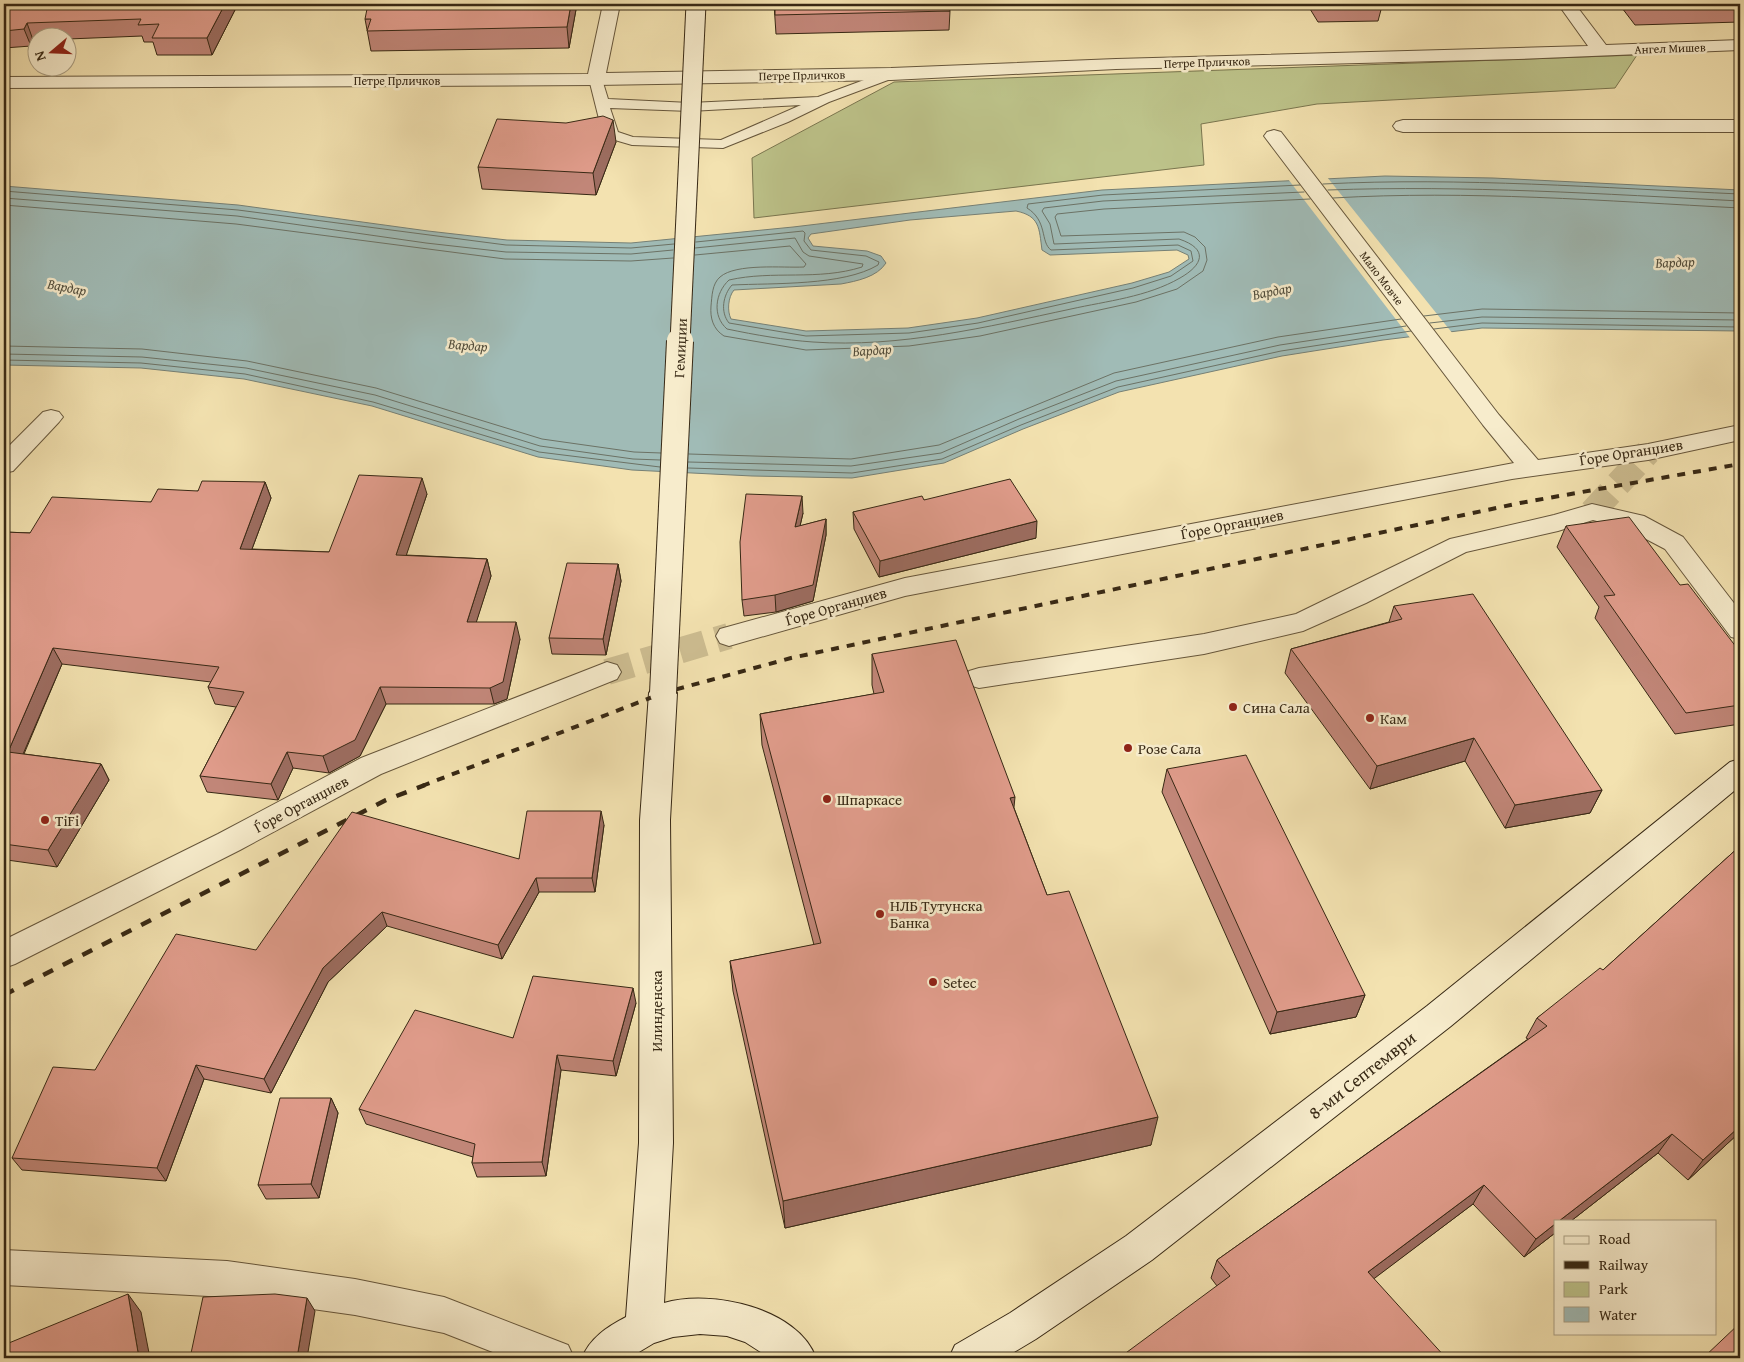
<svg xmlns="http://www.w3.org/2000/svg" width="1744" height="1362" font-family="'Gentium Book Plus',serif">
	<rect width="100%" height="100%" fill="#f3e2b0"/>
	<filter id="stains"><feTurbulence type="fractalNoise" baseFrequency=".004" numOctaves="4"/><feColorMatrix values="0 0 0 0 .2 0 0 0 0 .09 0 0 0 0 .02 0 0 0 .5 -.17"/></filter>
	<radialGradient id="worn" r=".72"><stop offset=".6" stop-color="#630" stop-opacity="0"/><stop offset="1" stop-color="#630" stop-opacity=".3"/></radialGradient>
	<polygon fill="#bdc38a" stroke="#7a764f" points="1637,55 1615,88 1317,104 1201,124 1204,165 754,218 752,158 894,82"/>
	<path fill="#a0bbb6" stroke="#768075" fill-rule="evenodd" d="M1385,176L1493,178L1740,190V331L1482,328L1383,340L1282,356L1119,392L1023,429L944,463L852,478L752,476L632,470L538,457L372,406L244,379L141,368L4,365V186L238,205L428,231L507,240L631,243L793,227L1102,190ZM1016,211C1040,216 1039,228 1042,250L1050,255L1177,250L1188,255L1189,259L1169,272L1132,283L977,318L908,328L806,331L731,319C727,311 728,297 734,290L841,284C857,281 877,277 886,263L881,256L867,251L813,246L808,238L811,234L910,220Z"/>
	<polygon fill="#f3e2b0" points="1327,177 1453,334 1411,339 1288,179"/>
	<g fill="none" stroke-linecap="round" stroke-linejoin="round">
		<g stroke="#6c7265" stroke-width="1">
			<path d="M1323,184C1462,177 1601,188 1740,194"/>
			<path d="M1328,190C1466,185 1603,194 1740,201"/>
			<polyline points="4,191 238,210 506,245 631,248 674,244"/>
			<polyline points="4,198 237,216 426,243 506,252 631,254 673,250"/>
			<path d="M1333,198C1469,190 1605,201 1740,208"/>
			<polyline points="4,205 236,224 505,259 631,261 673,258"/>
			<path d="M696,242L803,231L805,233L804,241L811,250L866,256L879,262L878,265C843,286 773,283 732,285C723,295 720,312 729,323L806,336L909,333L978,323L1133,288L1171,276L1193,261L1191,251L1178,245L1051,250C1040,242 1048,221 1027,208L1028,204L1103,195L1300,185"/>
			<path d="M695,248L795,238L803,252L809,256L863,264L862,267C818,281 773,270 729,280C715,293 712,316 727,329C756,335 784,340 813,342C899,348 987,327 1071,309C1107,301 1147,297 1180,278C1203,265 1209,249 1179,239L1054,244L1050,224L1042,211L1044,208L1103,201L1304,192"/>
			<path d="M695,255L790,246L806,264L804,267C783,268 736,263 720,277C712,284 712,296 711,306C710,318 713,329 724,336L806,350L909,346L980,336L1136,302L1177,289L1203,271L1207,260L1205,247L1195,237L1184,232L1061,236L1055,217L1057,214L1104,209L1310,199"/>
			<polyline points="1424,316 1482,309 1740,313"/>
			<polyline points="1430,323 1482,317 1740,320"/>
			<polyline points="1434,329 1482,323 1740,327"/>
			<polyline points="4,346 142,349 247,361 376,388 542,439 634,452 661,453"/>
			<polyline points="4,354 142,357 246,368 375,395 540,446 633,459 660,460"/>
			<polyline points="4,360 141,363 245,374 373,402 539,452 660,467"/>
			<polyline points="689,454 851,459 939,445 1114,373 1278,337 1401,319"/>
			<polyline points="688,462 851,466 941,453 1019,419 1116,381 1280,345 1406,326"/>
			<polyline points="688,468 852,473 942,459 1021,425 1118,387 1281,351 1411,331"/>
		</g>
		<g stroke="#cdbd91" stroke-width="26" stroke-dasharray="26 12" stroke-linecap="butt">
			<polyline points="1592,512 1648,452"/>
			<polyline points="607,672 729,636"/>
		</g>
		<defs>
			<path id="lane" d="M891,70L898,74L896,77L829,102L788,122L723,148L632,145L608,138L601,127L589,79L591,76H601L608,99L690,103L818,97ZM801,105L721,140L633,137L618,132L610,108L690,111Z"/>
			<g id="street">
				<polygon points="603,4 620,4 606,73 891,68 1116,59 1588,46 1558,4 1575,4 1606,45 1740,40 1740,50 1518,59 1116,69 891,80 596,85 4,88 4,77 588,74"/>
				<polygon points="1403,120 1740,120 1740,132 1403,132 1396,130 1393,126 1396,122"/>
				<polygon points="1274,130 1281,132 1499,415 1538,460 1648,444 1740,425 1740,440 1648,460 1512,479 905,596 729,646 720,643 716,636 720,629 905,578 1514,463 1483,425 1267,140 1264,136 1267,132"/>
				<polygon points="51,410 59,412 63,417 59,422 13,471 4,473 4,451 43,412"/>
				<polygon points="1592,504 1644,516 1683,537 1740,611 1740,639 1731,637 1665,549 1627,529 1593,520 1558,531 1466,552 1366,603 1303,631 1204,654 979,688 969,685 965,678 969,671 979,668 1204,634 1296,614 1450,539 1554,515"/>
				<polygon points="607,662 617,665 621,672 617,679 381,774 240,850 15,964 4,968 4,940 218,834 361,758"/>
				<polygon points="4,1250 227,1261 355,1279 444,1297 568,1345 574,1358 508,1358 444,1333 355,1315 227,1297 4,1285"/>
			</g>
			<g id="secondary">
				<path d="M663,683L673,686L677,693L670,820L673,1143L664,1303C711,1289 798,1308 816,1358H770L745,1342L727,1336L700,1334L673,1337L654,1343L629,1358H582C590,1338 607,1327 626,1317L639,1143L640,820L649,693L653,686Z"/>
				<polygon points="1740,759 1740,786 1451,1026 1152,1260 1036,1339 1004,1358 949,1358 955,1345 1010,1313 1126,1236 1427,1006 1730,762"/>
			</g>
		</defs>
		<use href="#lane" stroke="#66563b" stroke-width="2"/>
		<use href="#street" stroke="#66563b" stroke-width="2"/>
		<use href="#secondary" stroke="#372814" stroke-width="2"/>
		<use href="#lane" fill="#f7eccc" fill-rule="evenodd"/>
		<use href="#street" fill="#f7eccc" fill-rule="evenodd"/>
		<use href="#secondary" fill="#f7eccc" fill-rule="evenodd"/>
		<polyline stroke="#372814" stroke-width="4" stroke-dasharray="8 8" stroke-linecap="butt" points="422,786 663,693 791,658 1520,503 1740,464"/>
		<polyline stroke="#372814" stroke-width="4.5" stroke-dasharray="11 11" stroke-linecap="butt" points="4,995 386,800 425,785"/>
		<defs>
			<polyline id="secondary-bridge-far1" points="680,342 696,4"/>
			<polyline id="secondary-bridge" points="663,693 680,341"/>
		</defs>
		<use href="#secondary-bridge-far1" stroke="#372814" stroke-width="21" stroke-linecap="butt"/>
		<use href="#secondary-bridge" stroke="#372814" stroke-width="28" stroke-linecap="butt"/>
		<use href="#secondary-bridge-far1" stroke="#f7eccc" stroke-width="19"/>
		<use href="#secondary-bridge" stroke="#f7eccc" stroke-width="26"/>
	</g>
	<g fill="#c18678" stroke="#372814">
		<polygon points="4,4 238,4 212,55 157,55 153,42 144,42 142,36 68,39 68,38 38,38 38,40 33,40 31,46 4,48"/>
		<polygon points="577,4 569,48 371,51 365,19"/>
		<polygon points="774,4 950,11 949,30 776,34"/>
		<polygon points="1307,4 1380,4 1382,6 1378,21 1318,22"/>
		<polygon points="1474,4 1545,4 1475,5"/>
		<polygon points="1619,4 1740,4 1740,22 1635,25"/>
		<polygon points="616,142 596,195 482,189 478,167"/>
		<polygon points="265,482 271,498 252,549 329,552 427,494 406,555 487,559 491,576 476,622 520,639 507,699 494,704 386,704 360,756 329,773 293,768 278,800 207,792 200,776 236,707 215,704 208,687 211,682 62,664 24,754 101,764 109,780 57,867 7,860 5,915 4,915 4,532 30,533 151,502 198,491"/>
		<polygon points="924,500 1036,538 879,577 854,529 853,512"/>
		<polygon points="803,513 800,526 826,519 826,535 813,601 776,612 744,616 742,600"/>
		<polygon points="1566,526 1680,585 1740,652 1740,724 1675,734 1595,618 1599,607 1557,547"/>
		<polygon points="618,564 621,581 606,655 552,654 549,638"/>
		<polygon points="1394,606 1602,790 1590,813 1505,828 1465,761 1370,789 1285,673 1291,649 1389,622"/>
		<polygon points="872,654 1014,808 1047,895 1151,1145 785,1228 733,991 730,961 814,945 762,745 760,714 874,694 872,685"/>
		<polygon points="1167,769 1365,995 1356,1017 1270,1034 1162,792"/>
		<polygon points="604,825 595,892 539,892 502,959 387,926 328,982 271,1093 204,1079 166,1181 22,1170 12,1158 95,1070 256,950 519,859"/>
		<polygon points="1740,846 1740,1132 1688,1180 1658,1153 1571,1221 1555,1221 1555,1233 1524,1257 1473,1204 1374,1278 1217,1286 1211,1278 1217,1260 1528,1039 1526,1038 1537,1018 1603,970"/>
		<polygon points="636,1003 616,1076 561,1070 546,1176 477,1177 472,1163 473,1157 366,1124 359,1109 513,1038"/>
		<polygon points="331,1098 338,1113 319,1198 266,1199 258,1185"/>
	</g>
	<g fill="#9d6d61" stroke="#372814">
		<polygon points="225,4 238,4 212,55 207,38"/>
		<polygon points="571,4 577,4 569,48 567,27"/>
		<polygon points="27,23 33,40 31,46 24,29"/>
		<polygon points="613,120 616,142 596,195 593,173"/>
		<polygon points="422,478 427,494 401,571 396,555"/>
		<polygon points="265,482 271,498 246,565 240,549"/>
		<polygon points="802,496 803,513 796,543 795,527"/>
		<polygon points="826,519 826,535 813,601 776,612 775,595"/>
		<polygon points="1037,521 1036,538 879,577 880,561"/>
		<polygon points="487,559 491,576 471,639 467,622"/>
		<polygon points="618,564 621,581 606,655 603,639"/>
		<polygon points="516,622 520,639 507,699 494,704 490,688"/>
		<polygon points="53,648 62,664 17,768 8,752"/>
		<polygon points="380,687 386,704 360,756 329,773 323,756"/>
		<polygon points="1474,738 1465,761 1370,789 1377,766"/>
		<polygon points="287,752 293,768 278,800 271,784"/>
		<polygon points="101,764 109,780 57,867 48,850"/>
		<polygon points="1602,790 1590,813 1505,828 1515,805"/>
		<polygon points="1015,797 1012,827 1010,798"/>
		<polygon points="601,811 604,825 595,892 592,878"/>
		<polygon points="4,854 7,860 5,915 4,915"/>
		<polygon points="536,878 539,892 502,959 498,945"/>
		<polygon points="382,912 387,926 328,982 271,1093 264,1079 323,968"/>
		<polygon points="633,988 636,1003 616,1076 613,1061"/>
		<polygon points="1365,995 1356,1017 1270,1034 1277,1012"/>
		<polygon points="557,1055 561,1070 546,1176 542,1162"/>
		<polygon points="196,1065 204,1079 166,1181 157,1168"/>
		<polygon points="331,1098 338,1113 319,1198 311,1184"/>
		<polygon points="1158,1117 1151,1145 785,1228 783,1201"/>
		<polygon points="1740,1126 1740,1132 1688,1180 1703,1160"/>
		<polygon points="1672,1134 1658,1153 1571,1221 1559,1221"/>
		<polygon points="1484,1185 1473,1204 1359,1290 1368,1272"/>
		<polygon points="1555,1224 1555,1233 1524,1257 1536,1239"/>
		<polygon points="128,1294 141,1312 150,1358 139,1358"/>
		<polygon points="307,1298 315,1311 307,1358 297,1358"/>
	</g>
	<g fill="#e09c8b" stroke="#372814">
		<polygon points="4,4 225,4 207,38 152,38 159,24 138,25 141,19 27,23 24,29 4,31"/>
		<polygon points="368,4 571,4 567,27 367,31 371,19 365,19"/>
		<polygon points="775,4 949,4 950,11 775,15"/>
		<polygon points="1318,4 1380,4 1382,6 1320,8"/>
		<polygon points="1639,4 1740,4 1642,7"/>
		<polygon points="603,116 613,120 593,173 478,167 497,119 566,123"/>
		<polygon points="359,475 422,478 396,555 487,559 467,622 516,622 503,682 490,688 380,687 355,740 323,756 287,752 271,784 200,776 244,692 208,687 219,667 53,648 8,752 101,764 48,850 4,844 4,532 30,533 52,497 151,502 158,489 198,491 202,481 265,482 240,549 329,552"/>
		<polygon points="1010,479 1037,521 880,561 853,512 922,496 924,500"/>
		<polygon points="746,494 802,496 795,527 826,519 813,585 775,595 742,600 740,542"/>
		<polygon points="1629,517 1680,585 1688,584 1740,652 1740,705 1686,713 1604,596 1615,595 1566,526"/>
		<polygon points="567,563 618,564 603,639 549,638"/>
		<polygon points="1473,594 1602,790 1515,805 1474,738 1377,766 1291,649 1402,619 1394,606"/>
		<polygon points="956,640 1015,797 1010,798 1047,895 1069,891 1158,1117 783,1201 730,961 821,943 760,714 884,692 872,654"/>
		<polygon points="1246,755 1365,995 1277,1012 1167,769"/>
		<polygon points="527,811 601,811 592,878 536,878 498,945 382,912 323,968 264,1079 196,1065 157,1168 12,1158 53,1067 95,1070 176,934 256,950 352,812 519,859"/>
		<polygon points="1740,846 1740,1126 1703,1160 1672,1134 1559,1221 1555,1221 1555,1224 1536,1239 1484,1185 1368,1272 1446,1358 1119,1358 1230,1276 1217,1260 1547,1026 1537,1018 1600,968 1603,970"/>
		<polygon points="533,976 633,988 613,1061 557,1055 542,1162 472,1163 475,1144 359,1109 415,1010 513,1038"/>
		<polygon points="280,1098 331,1098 311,1184 258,1185"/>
		<polygon points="128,1294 139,1358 4,1358 4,1345"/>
		<polygon points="275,1294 307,1298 297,1358 190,1358 203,1297"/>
		<polygon points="1740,1323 1740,1358 1703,1358"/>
	</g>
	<g fill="#8f2418" stroke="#f7eccc" stroke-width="2">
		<circle cx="1233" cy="707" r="5"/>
		<circle cx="1370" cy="718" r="5"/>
		<circle cx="1128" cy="748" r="5"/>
		<circle cx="827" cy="799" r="5"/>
		<circle cx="45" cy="820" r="5"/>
		<circle cx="880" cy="914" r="5"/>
		<circle cx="933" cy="982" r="5"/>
	</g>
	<g text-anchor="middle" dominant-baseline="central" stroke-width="5" stroke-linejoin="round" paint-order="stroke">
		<g font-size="12" fill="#372814" stroke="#f7eccc">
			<text transform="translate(1670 48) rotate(-2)">Ангел Мишев</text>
			<text transform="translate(1207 62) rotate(-2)">Петре Прличков</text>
			<text transform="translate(802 75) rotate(-1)">Петре Прличков</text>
			<text x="397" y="80">Петре Прличков</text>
			<text transform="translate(1382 278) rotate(53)">Мало Мовче</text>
		</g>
		<g font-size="14" font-style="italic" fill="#514d3c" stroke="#f7eccc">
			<text transform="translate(1675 262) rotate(-2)">Вардар</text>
			<text transform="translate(67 287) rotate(11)">Вардар</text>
			<text transform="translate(1272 291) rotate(-11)">Вардар</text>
			<text transform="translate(468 345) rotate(5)">Вардар</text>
			<text transform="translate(872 350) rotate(-4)">Вардар</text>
		</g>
		<g font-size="15" fill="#372814" stroke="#f7eccc">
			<text transform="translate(680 348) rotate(-87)">Гемиџии</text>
			<text transform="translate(1631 452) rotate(-9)">Ѓоре Органџиев</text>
			<text transform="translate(1232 524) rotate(-11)">Ѓоре Органџиев</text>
			<text transform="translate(836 606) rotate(-16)">Ѓоре Органџиев</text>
			<text transform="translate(301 804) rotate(-28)">Ѓоре Органџиев</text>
			<text transform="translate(656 1011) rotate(-90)">Илинденска</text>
		</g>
		<g font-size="15" fill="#372814" stroke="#f7eccc" text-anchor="start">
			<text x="1243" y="707">Сина Сала</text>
			<text x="1380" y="718">Кам</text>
			<text x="1138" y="748">Розе Сала</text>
			<text x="837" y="799">Шпаркасе</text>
			<text x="55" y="820">TiFi</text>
			<text x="890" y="905">НЛБ Тутунска<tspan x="890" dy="17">Банка</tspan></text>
			<text x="943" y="982">Setec</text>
		</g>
		<g font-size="18" fill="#372814" stroke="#f7eccc">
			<text transform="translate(1362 1075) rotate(-38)">8-ми Септември</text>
		</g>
	</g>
	<rect width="1744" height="1362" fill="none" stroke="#f3e2b0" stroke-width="20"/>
	<rect x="5" y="5" width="1734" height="1352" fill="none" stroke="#372814" stroke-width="2.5"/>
	<rect x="10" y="10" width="1724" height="1342" fill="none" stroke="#372814"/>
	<rect x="1554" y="1220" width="162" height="115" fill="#f7eccc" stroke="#aa9e82"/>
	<rect x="1564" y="1236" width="25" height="8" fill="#f7eccc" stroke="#aa9e82"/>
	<text x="1599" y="1244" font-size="15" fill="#372814">Road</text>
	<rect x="1564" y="1261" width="25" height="8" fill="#372814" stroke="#aa9e82"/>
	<text x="1599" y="1270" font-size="15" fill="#372814">Railway</text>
	<rect x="1564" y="1282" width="25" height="15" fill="#bdc38a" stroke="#aa9e82"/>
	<text x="1599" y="1294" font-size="15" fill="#372814">Park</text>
	<rect x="1564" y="1307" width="25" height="15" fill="#a0bbb6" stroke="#aa9e82"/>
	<text x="1599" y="1320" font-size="15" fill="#372814">Water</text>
	<g transform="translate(52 52) rotate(251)"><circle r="24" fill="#f7eccc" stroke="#aa9e82"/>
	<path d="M0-4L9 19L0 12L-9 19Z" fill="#8f2418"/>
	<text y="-8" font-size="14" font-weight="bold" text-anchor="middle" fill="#372814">N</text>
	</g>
	<rect width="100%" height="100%" filter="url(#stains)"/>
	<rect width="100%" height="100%" fill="url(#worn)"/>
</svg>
